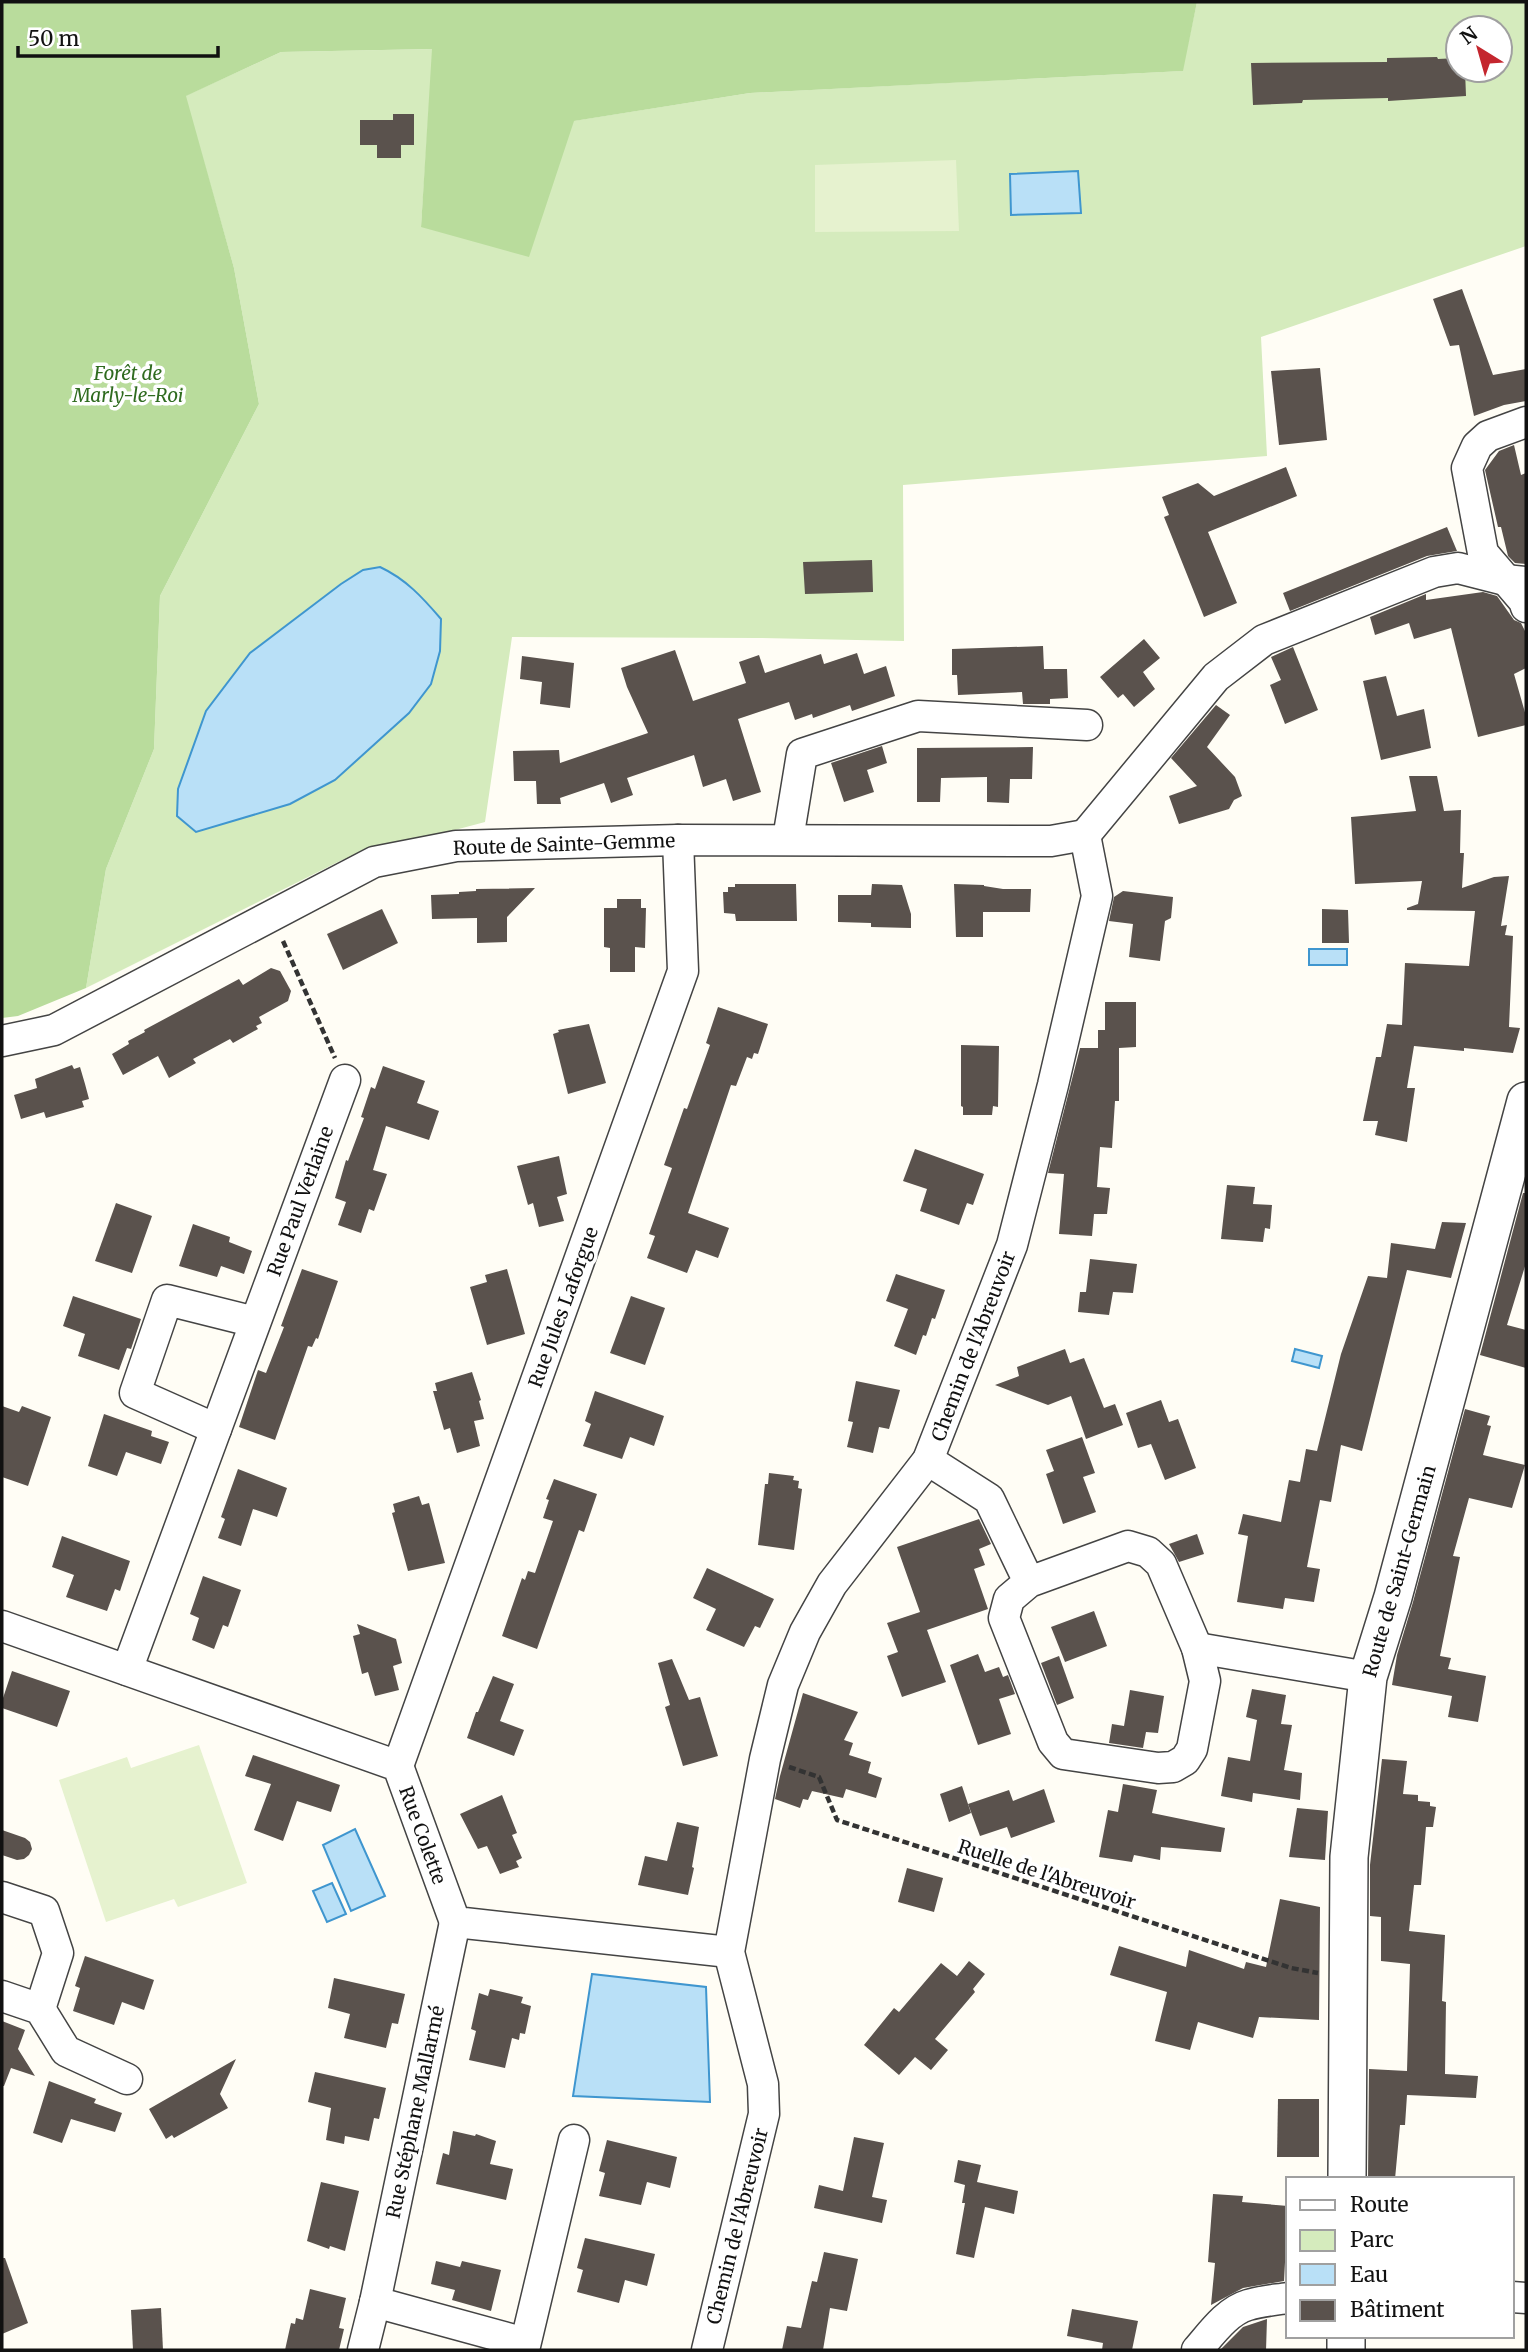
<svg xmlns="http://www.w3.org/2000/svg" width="1528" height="2352" font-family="Merriweather,serif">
	<rect width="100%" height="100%" fill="#fffdf5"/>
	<path fill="#d5ebbd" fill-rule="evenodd" d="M1197,2H1526V246L1261,337L1267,456L903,485L904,641L759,638L512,637L485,822L342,860L86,988L106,869L154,749L160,596L259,404L234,268L185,96L281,52L433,49L421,227L573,121L750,93L1182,71ZM1458,28H1500V70H1458Z"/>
	<polygon fill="#b9dc9c" points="2,2 1197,2 1183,71 750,93 574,121 529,257 421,227 432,49 281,52 186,96 234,268 259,404 160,596 154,749 106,869 86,988 18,1016 2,1018"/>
	<g fill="#e6f2cf">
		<polygon points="956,160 959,231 815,232 815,165"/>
		<polygon points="199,1745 247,1883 178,1907 174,1899 106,1922 59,1780 127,1757 131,1768"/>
	</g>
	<g fill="#b9e0f7" stroke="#3f96cf" stroke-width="2">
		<polygon points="1078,171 1081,213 1011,215 1010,174"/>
		<path d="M380,567C406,579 423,598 441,619L440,651L431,684L409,713L335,780L290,804L196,832L177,816L178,789L206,711L250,653L341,584L363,570Z"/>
		<rect x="1309" y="949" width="38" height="16"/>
		<polygon points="1295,1349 1322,1356 1319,1368 1292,1361"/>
		<polygon points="355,1829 385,1896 351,1911 323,1845"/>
		<polygon points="332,1883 346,1914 327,1922 313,1891"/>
		<polygon points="592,1974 706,1987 710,2102 573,2096"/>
	</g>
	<g fill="#5a524d">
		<polygon points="1437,57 1438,59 1458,58 1458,70 1465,70 1466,96 1388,101 1388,98 1303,100 1302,103 1253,105 1251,63 1387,62 1387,58"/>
		<polygon points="393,114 414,114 414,145 401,145 401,158 377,158 377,145 360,145 360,120 393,120"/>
		<polygon points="1462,289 1493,375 1526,369 1526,401 1504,405 1474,416 1459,345 1450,346 1433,299"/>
		<polygon points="1320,368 1327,440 1279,445 1271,371"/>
		<polygon points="1514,445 1521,475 1526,473 1526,564 1515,563 1508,556 1501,527 1498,527 1485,470 1499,451"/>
		<polygon points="1286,467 1297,496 1208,532 1237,603 1204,617 1164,517 1169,515 1162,497 1198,483 1214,496"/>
		<polygon points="1447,527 1457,551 1427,556 1290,611 1283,593"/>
		<polygon points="872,560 873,592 805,594 803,562"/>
		<polygon points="1483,592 1497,596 1514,620 1521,623 1526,633 1526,668 1514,674 1526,716 1526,725 1478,737 1451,628 1414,639 1409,623 1375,635 1370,617 1426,594 1426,600"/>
		<polygon points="1144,639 1160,658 1143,672 1155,689 1134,707 1123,694 1118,698 1100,677"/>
		<polygon points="1043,646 1044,669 1067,669 1068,698 1050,699 1050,704 1023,704 1022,692 958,695 957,675 952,675 952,649"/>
		<polygon points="1293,647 1318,710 1285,724 1270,685 1281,680 1271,657"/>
		<polygon points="675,650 693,701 746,683 739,662 759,655 765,673 821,654 824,664 857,653 864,674 886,666 895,696 852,711 850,705 813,718 812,714 795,720 789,702 738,719 761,792 733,801 726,779 703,787 694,755 627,778 633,795 611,803 604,783 560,798 561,804 537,804 536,781 514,781 513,751 559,750 560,763 648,733 627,687 621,668"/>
		<polygon points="522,656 574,663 570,708 540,704 542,682 520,679"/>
		<polygon points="1386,676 1397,716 1424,709 1431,748 1381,760 1363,681"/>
		<polygon points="1216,705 1230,715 1207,747 1235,777 1242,796 1234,800 1229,809 1179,824 1169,796 1197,786 1171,758"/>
		<polygon points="882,746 887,763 867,770 874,792 844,802 831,763"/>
		<polygon points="1033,747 1032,779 1010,779 1009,803 987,802 987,777 941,778 940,802 917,802 917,748"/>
		<polygon points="1409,776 1437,776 1444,811 1461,810 1460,853 1464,853 1462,888 1494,877 1509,876 1501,926 1507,925 1505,935 1513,936 1509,1027 1520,1028 1513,1053 1464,1048 1464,1051 1414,1046 1407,1088 1415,1088 1407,1142 1375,1135 1378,1121 1363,1121 1376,1057 1381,1057 1387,1024 1402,1025 1405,963 1469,966 1475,911 1407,910 1407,908 1418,904 1422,881 1355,884 1351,817 1416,811"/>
		<polygon points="735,884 796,884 797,921 736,921 735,914 724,913 723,892 728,892 728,887 735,887"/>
		<polygon points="872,884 902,885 911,914 911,928 871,927 871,923 838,922 838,895 871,895"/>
		<polygon points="954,884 984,885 984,886 1003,889 1031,889 1030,912 983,912 983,937 956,937"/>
		<polygon points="535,888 507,917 507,942 477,943 477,918 432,919 431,895 459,894 459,892 476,891 476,889"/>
		<polygon points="1123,891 1173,897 1171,918 1165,921 1160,961 1129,957 1133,924 1109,921 1114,897"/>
		<polygon points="617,899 641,899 641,908 646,908 645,948 635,947 635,972 610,972 610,948 604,947 604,908 617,908"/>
		<polygon points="382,909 398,943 343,970 327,934"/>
		<polygon points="1322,909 1348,910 1349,943 1322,943"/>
		<polygon points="271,968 280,971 291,991 288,1001 259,1017 262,1023 256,1026 258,1029 233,1043 230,1039 193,1059 196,1063 169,1078 158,1056 123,1075 112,1054 129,1044 128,1041 145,1032 144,1030 239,979 243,985"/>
		<polygon points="1105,1002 1136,1002 1136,1047 1119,1048 1119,1101 1115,1101 1112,1148 1100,1147 1097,1187 1110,1188 1107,1214 1094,1214 1092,1236 1059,1234 1064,1174 1048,1173 1080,1048 1098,1048 1098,1030 1105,1030"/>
		<polygon points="718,1007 768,1024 758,1054 754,1053 752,1059 747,1057 736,1086 731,1085 688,1213 729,1228 718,1258 696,1250 687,1273 647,1258 655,1236 649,1234 672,1168 664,1165 684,1108 687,1109 710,1045 706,1043"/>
		<polygon points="589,1024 606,1083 568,1094 553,1034 559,1032 558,1030"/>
		<polygon points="961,1045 999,1046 998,1107 993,1106 992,1115 963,1115 963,1107 961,1106"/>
		<polygon points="72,1065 74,1069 80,1067 85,1084 89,1099 82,1101 84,1107 46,1118 44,1112 21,1119 14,1095 37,1088 35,1079"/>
		<polygon points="383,1066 425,1081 417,1103 439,1111 429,1140 386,1126 373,1170 387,1174 374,1211 369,1209 361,1233 338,1225 346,1202 335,1198 346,1160 348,1161 364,1118 361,1117 371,1087 375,1089"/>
		<polygon points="915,1149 984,1174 973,1205 967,1203 959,1225 920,1211 927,1189 903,1181"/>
		<polygon points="559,1156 567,1194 557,1197 564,1221 539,1227 533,1203 528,1205 517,1166"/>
		<polygon points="1227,1185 1255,1187 1253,1204 1272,1205 1270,1229 1265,1228 1263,1242 1221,1239"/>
		<polygon points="1523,1193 1526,1193 1526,1263 1507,1325 1526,1330 1526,1368 1480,1355"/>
		<polygon points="116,1203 152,1216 132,1273 95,1261"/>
		<polygon points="1442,1222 1466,1223 1451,1278 1407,1270 1362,1451 1341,1445 1331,1502 1320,1500 1307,1567 1320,1569 1314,1602 1285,1598 1283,1609 1237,1602 1248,1536 1238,1534 1243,1514 1281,1522 1289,1480 1300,1482 1306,1449 1317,1451 1341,1354 1368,1276 1387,1278 1391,1243 1435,1249"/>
		<polygon points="193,1224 230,1237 229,1242 252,1251 244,1274 221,1266 217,1277 179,1266"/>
		<polygon points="1090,1259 1137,1264 1133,1293 1113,1292 1109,1315 1078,1312 1080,1292 1086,1292"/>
		<polygon points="302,1269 338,1281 318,1339 316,1338 312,1347 308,1346 275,1440 239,1427 258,1370 266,1373 284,1327 281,1326"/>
		<polygon points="507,1269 525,1334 487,1345 470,1287 487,1282 485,1275"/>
		<polygon points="896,1274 945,1290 935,1319 932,1318 926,1336 923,1335 916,1355 894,1346 908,1309 886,1301"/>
		<polygon points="73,1296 141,1319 131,1349 127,1348 119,1370 78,1356 85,1334 63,1326"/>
		<polygon points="631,1296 665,1308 645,1365 610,1353"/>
		<polygon points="1065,1349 1070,1363 1084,1358 1104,1408 1115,1404 1123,1425 1086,1439 1071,1396 1048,1405 995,1385 1019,1376 1017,1367"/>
		<polygon points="472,1372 481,1400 479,1401 484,1419 474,1421 480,1446 457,1453 450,1428 444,1430 433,1391 437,1391 435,1383"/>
		<polygon points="856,1381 900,1390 889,1429 879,1427 873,1453 847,1447 853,1422 848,1421"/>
		<polygon points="595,1391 664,1416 654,1446 630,1437 622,1459 583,1446 591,1424 585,1421"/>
		<polygon points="1161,1400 1169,1422 1178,1419 1196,1468 1165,1480 1151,1444 1138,1448 1126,1413"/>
		<polygon points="2,1406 19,1412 22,1406 51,1417 28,1486 2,1477"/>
		<polygon points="1465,1409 1490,1416 1487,1425 1491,1426 1483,1455 1525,1465 1512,1508 1469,1498 1453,1556 1460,1557 1440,1656 1451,1658 1448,1669 1486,1676 1478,1722 1448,1717 1452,1696 1392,1685 1397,1655 1413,1602"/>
		<polygon points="104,1414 152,1431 151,1436 169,1442 161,1464 126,1452 117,1476 88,1466"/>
		<polygon points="1082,1437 1095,1473 1083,1477 1096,1512 1063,1524 1046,1474 1054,1471 1046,1450"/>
		<polygon points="238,1469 287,1488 277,1517 253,1509 241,1546 218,1538 225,1519 221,1517"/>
		<polygon points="769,1473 794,1476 793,1480 799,1481 798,1488 802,1489 794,1550 758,1545 765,1484 768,1484"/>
		<polygon points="554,1479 597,1494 584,1532 579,1530 537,1649 502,1636 522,1578 525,1580 528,1571 535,1573 553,1521 543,1518 549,1500 546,1499"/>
		<polygon points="419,1496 422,1505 429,1503 445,1563 408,1571 392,1513 395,1512 393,1504"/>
		<polygon points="979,1519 991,1544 979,1549 985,1565 974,1569 988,1609 927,1630 946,1682 902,1697 887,1656 898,1652 887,1623 920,1612 897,1547"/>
		<polygon points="1197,1534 1204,1554 1179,1562 1169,1544"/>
		<polygon points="62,1536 130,1561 120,1591 115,1589 107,1611 66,1597 74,1575 52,1567"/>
		<polygon points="707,1568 774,1599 760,1628 755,1626 744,1647 706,1630 716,1609 693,1598"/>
		<polygon points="203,1576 241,1590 228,1627 223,1625 214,1649 192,1640 199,1618 190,1614"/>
		<polygon points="1094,1611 1107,1646 1065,1662 1051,1627"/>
		<polygon points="357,1624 396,1639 402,1663 393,1666 399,1690 375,1696 368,1672 362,1674 353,1636 360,1634"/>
		<polygon points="978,1654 985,1672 999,1667 1003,1677 1008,1675 1015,1694 999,1699 1011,1734 978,1745 950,1665"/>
		<polygon points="1059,1656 1074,1698 1057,1705 1041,1663"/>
		<polygon points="672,1659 689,1700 700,1697 718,1756 683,1766 665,1707 670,1705 658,1663"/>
		<polygon points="12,1671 70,1691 57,1727 2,1708 2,1701"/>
		<polygon points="493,1676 514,1684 500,1721 524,1730 514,1756 467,1738 476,1712 478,1712"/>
		<polygon points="1252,1689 1286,1695 1281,1724 1292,1725 1284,1770 1302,1773 1300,1800 1253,1793 1252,1802 1221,1796 1228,1757 1250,1761 1257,1720 1246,1717"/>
		<polygon points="1130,1690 1164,1696 1158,1733 1146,1732 1143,1748 1109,1743 1112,1724 1124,1726"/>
		<polygon points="803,1693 858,1712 844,1740 853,1743 849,1755 871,1762 868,1773 882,1778 876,1798 846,1789 843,1798 812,1791 808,1800 803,1799 800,1808 775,1799 780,1776"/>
		<polygon points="253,1755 340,1785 331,1812 297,1801 283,1841 254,1830 271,1784 245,1776"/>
		<polygon points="1382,1759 1407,1761 1403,1794 1418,1795 1418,1801 1430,1802 1430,1806 1436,1807 1433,1827 1426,1827 1421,1885 1414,1885 1409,1931 1445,1935 1442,2001 1446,2002 1445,2074 1478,2076 1476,2098 1407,2095 1405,2125 1400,2125 1395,2179 1368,2179 1369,2069 1407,2071 1410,1964 1381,1961 1381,1917 1370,1916 1370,1865"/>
		<polygon points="1123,1784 1157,1790 1152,1813 1225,1828 1221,1852 1161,1847 1160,1860 1134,1855 1132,1862 1099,1857 1108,1810 1118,1812"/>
		<polygon points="962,1786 971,1813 949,1822 940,1794"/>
		<polygon points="1044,1789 1055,1822 1011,1838 1007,1827 980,1836 968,1804 1009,1790 1013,1801"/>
		<polygon points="502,1795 517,1833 512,1835 522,1858 516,1861 519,1867 500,1874 487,1846 478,1849 460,1814"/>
		<polygon points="1297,1808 1328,1811 1325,1860 1289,1857"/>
		<polygon points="677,1822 699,1827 692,1867 694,1868 688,1895 638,1885 645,1856 667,1861"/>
		<polygon points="2,1830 25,1838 30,1842 32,1849 29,1855 24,1859 17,1860 2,1855"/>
		<polygon points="907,1868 943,1878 934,1912 898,1902"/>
		<polygon points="1280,1899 1320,1907 1319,2020 1259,2017 1253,2038 1198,2022 1190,2050 1155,2041 1167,1992 1110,1975 1119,1946 1186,1967 1189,1950 1244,1969 1246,1962 1266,1967"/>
		<polygon points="85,1956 154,1980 144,2010 122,2002 114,2025 73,2011 80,1988 75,1986"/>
		<polygon points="969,1961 985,1974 973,1989 975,1992 935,2039 948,2050 931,2070 915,2057 899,2075 864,2045 894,2008 899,2012 941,1963 957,1976"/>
		<polygon points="334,1978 405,1994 398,2024 392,2023 386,2048 344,2038 350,2014 328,2008"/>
		<polygon points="490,1989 523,1997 521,2003 531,2006 525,2034 520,2033 519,2040 512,2038 505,2068 469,2060 476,2031 471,2029 479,1993 488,1996"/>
		<polygon points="2,2021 25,2030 18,2049 35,2076 11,2068 4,2086 2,2086"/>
		<polygon points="236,2059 220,2094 228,2108 174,2138 172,2135 166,2139 149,2109"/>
		<polygon points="315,2072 386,2088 379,2119 374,2118 369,2141 345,2136 344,2144 326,2140 331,2108 308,2102"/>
		<polygon points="49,2081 96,2099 94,2103 122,2113 115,2132 71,2119 62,2143 33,2133"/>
		<polygon points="1278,2099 1319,2099 1319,2157 1277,2157"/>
		<polygon points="453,2131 475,2136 476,2134 496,2141 490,2164 513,2169 506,2200 436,2184 443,2153 449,2155"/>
		<polygon points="854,2137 884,2143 872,2197 887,2200 882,2223 814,2208 819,2185 843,2191"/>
		<polygon points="607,2140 677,2157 670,2188 647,2182 641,2205 599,2196 605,2173 599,2171"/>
		<polygon points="958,2160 981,2165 977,2182 1018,2191 1014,2214 985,2207 974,2258 956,2254 965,2203 962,2203 965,2185 954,2182"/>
		<polygon points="321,2182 359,2191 345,2251 330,2246 329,2249 307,2241"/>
		<polygon points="1213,2194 1243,2196 1242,2202 1288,2206 1284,2281 1243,2288 1211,2305 1215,2263 1208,2262"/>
		<polygon points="585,2238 655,2254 647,2286 625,2280 619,2303 577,2292 583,2270 577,2268"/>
		<polygon points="824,2252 858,2259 847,2311 830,2308 823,2350 782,2350 787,2326 801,2328 812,2281 817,2282"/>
		<polygon points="2,2258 5,2258 28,2323 2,2334"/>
		<polygon points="436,2261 460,2267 462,2261 501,2270 491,2311 452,2300 455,2290 431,2284"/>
		<polygon points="310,2289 346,2298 339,2328 344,2329 339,2350 285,2350 291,2323 295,2324 296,2318 303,2320"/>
		<polygon points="161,2308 163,2350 133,2350 131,2310"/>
		<polygon points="1072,2309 1138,2321 1132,2350 1102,2350 1103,2343 1067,2336"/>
		<polygon points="1267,2319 1266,2350 1220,2350 1243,2327"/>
	</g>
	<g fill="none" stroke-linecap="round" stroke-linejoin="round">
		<defs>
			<g id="minor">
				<polyline points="1526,422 1488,436 1477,446 1467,468 1483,553 1524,601 1526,607"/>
				<polyline points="1085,835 1216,677 1264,640 1434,572 1458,568 1505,580 1526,582"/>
				<polyline points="788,839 802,754 918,716 1087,725"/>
				<polyline points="2,1041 54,1030 374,862 456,846 678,840 1051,841 1085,835"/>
				<polyline points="216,1429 135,1393 167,1300 255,1322"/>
				<polyline points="928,1460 989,1499 1029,1582 1009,1599 1004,1618 1053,1742 1063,1754 1158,1768 1173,1767 1185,1760 1192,1749 1205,1681 1197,1648 1161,1564 1148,1552 1128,1546 1029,1582"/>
				<polyline points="2,1626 398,1766 455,1922 729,1952"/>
				<polyline points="1197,1648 1368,1677"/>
				<polyline points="127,1670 345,1080"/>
				<polyline points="398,1766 683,971 678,840"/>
				<polyline points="2,1897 44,1911 58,1953 40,2009"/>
				<polyline points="2,1996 40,2009 66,2051 127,2079"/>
				<polyline points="1512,2297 1526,2298"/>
				<polyline points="375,2302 525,2343"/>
				<polyline points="363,2350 375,2302 455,1922"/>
				<polyline points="524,2350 574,2140"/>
				<polyline points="707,2350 764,2114 763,2084 729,1952 765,1759 783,1685 805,1632 832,1584 928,1460 1012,1245 1053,1085 1097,896 1085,835"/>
				<path d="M1197,2350C1211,2334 1227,2311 1248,2305C1261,2301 1275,2300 1288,2298"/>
			</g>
			<g id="tertiary">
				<polyline points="1347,2179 1349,1857 1368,1677 1393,1597 1526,1101"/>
				<polyline points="1346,2350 1346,2336"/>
			</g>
		</defs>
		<use href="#minor" stroke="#444" stroke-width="33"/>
		<use href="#tertiary" stroke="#444" stroke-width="40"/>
		<g stroke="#333" stroke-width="4.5" stroke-dasharray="7 3.5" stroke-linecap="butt">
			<polyline points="283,941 335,1058"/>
			<polyline points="789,1767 819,1777 837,1820 1291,1968 1318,1973"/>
		</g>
		<use href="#minor" stroke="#fff" stroke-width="30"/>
		<use href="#tertiary" stroke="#fff" stroke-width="37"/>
	</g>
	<g text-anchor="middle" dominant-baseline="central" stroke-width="7" stroke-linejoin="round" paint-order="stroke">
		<g font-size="19" font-style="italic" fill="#2f6b1f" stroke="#fff">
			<text x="128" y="373">Forêt de<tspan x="128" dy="22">Marly-le-Roi</tspan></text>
		</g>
		<g font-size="19" fill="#111" stroke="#fff">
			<text transform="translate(564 844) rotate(-2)">Route de Sainte-Gemme</text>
			<text transform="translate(300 1201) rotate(-70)">Rue Paul Verlaine</text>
			<text transform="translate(563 1307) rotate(-70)">Rue Jules Laforgue</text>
			<text transform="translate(973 1346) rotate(-69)">Chemin de l'Abreuvoir</text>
			<text transform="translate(1399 1571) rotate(-74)">Route de Saint-Germain</text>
			<text transform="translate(423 1835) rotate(70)">Rue Colette</text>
			<text transform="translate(1047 1874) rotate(18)">Ruelle de l'Abreuvoir</text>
			<text transform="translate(415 2112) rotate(-78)">Rue Stéphane Mallarmé</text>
			<text transform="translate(737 2226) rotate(-76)">Chemin de l'Abreuvoir</text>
		</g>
	</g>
	<rect width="1528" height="2352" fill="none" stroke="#111111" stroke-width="7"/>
	<rect x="1286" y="2177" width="228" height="161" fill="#ffffff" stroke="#a0a0a0" stroke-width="2"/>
	<rect x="1300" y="2200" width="35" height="10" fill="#ffffff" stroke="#a0a0a0" stroke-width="2"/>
	<text x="1350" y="2212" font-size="21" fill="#111111">Route</text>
	<rect x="1300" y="2230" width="35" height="21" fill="#d5ebbd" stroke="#a0a0a0" stroke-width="2"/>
	<text x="1350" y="2247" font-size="21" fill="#111111">Parc</text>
	<rect x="1300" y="2264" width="35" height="21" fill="#b9e0f7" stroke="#a0a0a0" stroke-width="2"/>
	<text x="1350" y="2282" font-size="21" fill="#111111">Eau</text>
	<rect x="1300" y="2300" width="35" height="21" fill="#5a524d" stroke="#a0a0a0" stroke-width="2"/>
	<text x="1350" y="2317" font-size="21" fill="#111111">Bâtiment</text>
	<g transform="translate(1479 49) rotate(323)"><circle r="33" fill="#ffffff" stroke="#a0a0a0" stroke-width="2"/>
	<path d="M0-5L12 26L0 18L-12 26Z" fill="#c4262e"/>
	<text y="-10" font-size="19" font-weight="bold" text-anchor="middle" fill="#111111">N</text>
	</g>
	<path d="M18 46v10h200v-10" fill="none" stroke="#111111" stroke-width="3.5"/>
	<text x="28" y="46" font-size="21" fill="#111111" stroke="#ffffff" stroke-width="5" paint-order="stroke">50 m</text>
</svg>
